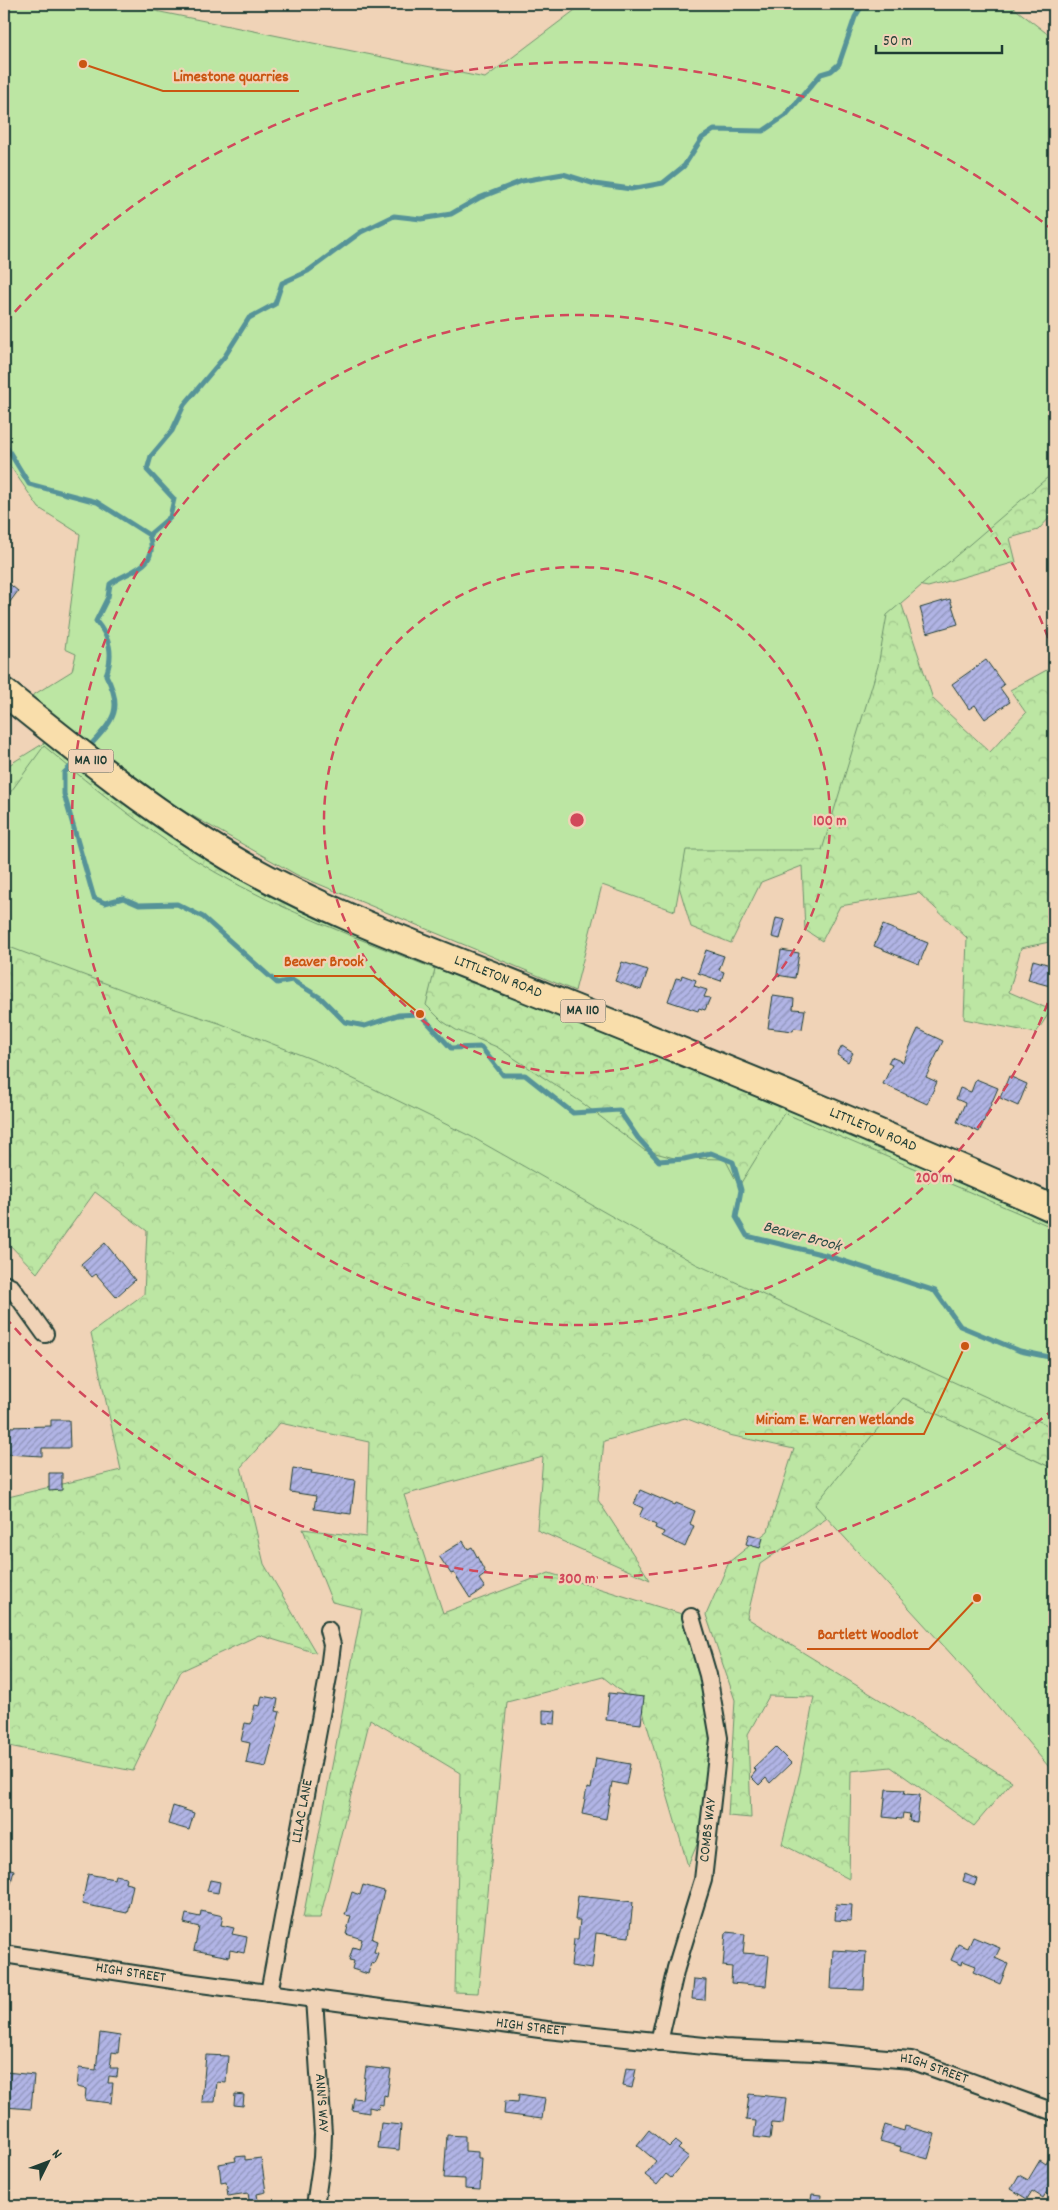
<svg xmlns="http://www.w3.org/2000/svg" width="1058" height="2210" font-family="Dekko,sans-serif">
	<defs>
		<pattern id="forest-crowns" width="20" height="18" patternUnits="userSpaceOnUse" patternTransform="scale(1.25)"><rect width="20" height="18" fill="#bce6a3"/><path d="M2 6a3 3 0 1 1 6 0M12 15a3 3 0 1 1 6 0" fill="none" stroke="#a1c68d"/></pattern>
		<pattern id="building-hatch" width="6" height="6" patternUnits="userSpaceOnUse" patternTransform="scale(1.25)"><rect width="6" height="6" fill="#b1b4e5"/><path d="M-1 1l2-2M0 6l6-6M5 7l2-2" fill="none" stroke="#8f94ba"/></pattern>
	</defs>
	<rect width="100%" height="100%" fill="#f0d3b7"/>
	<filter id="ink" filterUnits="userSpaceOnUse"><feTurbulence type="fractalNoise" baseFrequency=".02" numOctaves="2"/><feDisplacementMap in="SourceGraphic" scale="10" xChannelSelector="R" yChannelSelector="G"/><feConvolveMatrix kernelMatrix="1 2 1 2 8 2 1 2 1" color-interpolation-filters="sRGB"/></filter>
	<g filter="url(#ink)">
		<g fill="url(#forest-crowns)" stroke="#6e926c">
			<polygon points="1054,307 1054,513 1038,530 1010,538 1016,562 928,587 894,581 933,699 990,752 1026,713 1010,690 1054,666 1054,941 1021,948 1009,992 1051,1010 1036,1033 964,1019 967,938 919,893 840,906 822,941 805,930 802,866 761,882 731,943 691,927 678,883 641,862"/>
			<polygon points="57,735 205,843 1054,1209 1054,1469 962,1426 760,1564 747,1618 1012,1781 974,1826 891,1767 851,1771 849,1879 782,1844 800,1772 814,1697 769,1696 748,1734 751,1818 728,1816 735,1700 706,1615 729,1562 768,1531 794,1449 729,1435 685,1418 604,1441 598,1500 650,1580 537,1530 543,1457 404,1495 443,1613 549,1573 685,1615 719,1738 708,1818 688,1866 642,1708 603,1677 507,1702 478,1993 455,1992 460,1773 370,1719 320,1918 303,1918 362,1609 332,1602 303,1529 366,1537 369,1442 280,1423 241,1467 264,1564 316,1653 259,1635 181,1671 133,1771 4,1745 4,1498 121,1470 91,1333 144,1294 147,1231 95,1192 37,1273 4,1239 4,1189 7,1156 4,1156 4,768"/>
		</g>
		<g fill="#bce6a3" stroke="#6e926c">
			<polygon points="4,4 121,4 485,78 583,4 1009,4 1054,39 1054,472 887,615 878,666 822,850 686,850 675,911 602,885 575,991 297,875 175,806 30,697 72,671 76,654 65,649 80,534 39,508 4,457"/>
			<path d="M44,746C97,791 155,837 215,872C284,912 361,939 435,969L426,1005L442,1021L456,1030L497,1047L581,1102L644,1150L674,1158L725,1159L739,1186L784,1113L1054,1228V1428L696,1264L472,1137L319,1062L219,1023L163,1005L4,945V801Z"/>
			<polygon points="903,1398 1054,1469 1054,1773 984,1690 815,1505"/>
		</g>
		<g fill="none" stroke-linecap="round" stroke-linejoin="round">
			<g stroke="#579398" stroke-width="5">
				<path d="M4,443L29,484L97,502L149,535C160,568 129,570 110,584L108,597L96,621C110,638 114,654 106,675C125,711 112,721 88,748"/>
				<polyline points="149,535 170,517 174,499 147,470 151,456 172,431 184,405 225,356 249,318 275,304 282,283 308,271 361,232 394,216 421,219 451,214 479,198 522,181 563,174 595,184 631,189 663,183 684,166 702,138 714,130 763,131 785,116 821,74 831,71 839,64 855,17 863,4"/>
				<polyline points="77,760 64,773 64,794 94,898 105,903 123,898 139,905 177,904 203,917 277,983 292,980 321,998 345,1022 365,1026 398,1015 420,1014 451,1048 481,1047 503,1075 525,1075 573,1113 619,1110 638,1138 659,1161 684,1159 711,1153 733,1162 741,1190 736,1217 747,1236 825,1255 935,1291 960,1326 1020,1351 1054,1358"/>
			</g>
		</g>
		<g fill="url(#building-hatch)" stroke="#1f3d34">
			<polygon points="7,582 18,591 4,610 4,586"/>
			<polygon points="950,599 958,624 927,633 920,608"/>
			<polygon points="986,660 1004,685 1000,688 1010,702 985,719 975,705 969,709 952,684"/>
			<polygon points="776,918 785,920 780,939 772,937"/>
			<polygon points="883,925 928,943 919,964 874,946"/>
			<polygon points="706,950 724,956 719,970 724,972 721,981 698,973"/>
			<polygon points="781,950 799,953 795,978 777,975"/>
			<polygon points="1033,960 1054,966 1050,986 1028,980"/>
			<polygon points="622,962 648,970 641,990 615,981"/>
			<polygon points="682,975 696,980 694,986 707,990 704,997 710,998 705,1010 699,1008 698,1011 668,1001 676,978 681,979"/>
			<polygon points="773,996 794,999 793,1009 805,1010 802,1029 794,1028 793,1031 768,1028"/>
			<polygon points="918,1029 943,1041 926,1077 937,1082 927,1104 883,1084 892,1065 888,1063 891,1057 903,1062"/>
			<polygon points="842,1046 853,1053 848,1062 837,1055"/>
			<polygon points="1009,1076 1027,1084 1018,1106 1000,1098"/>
			<polygon points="976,1079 998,1088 979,1132 957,1122 965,1103 956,1099 960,1088 971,1092"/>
			<polygon points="105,1243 135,1280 116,1297 96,1274 92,1277 81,1264"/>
			<polygon points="51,1420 69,1420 70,1448 42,1448 42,1456 6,1454 6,1427 51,1426"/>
			<polygon points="293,1468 312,1471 311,1473 355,1480 351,1514 314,1509 316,1496 290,1492"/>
			<polygon points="49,1473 62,1473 62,1490 49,1491"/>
			<polygon points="640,1490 675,1505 676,1503 695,1511 690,1524 694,1526 685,1547 662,1536 664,1532 655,1528 656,1525 639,1517 643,1508 634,1504"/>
			<polygon points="749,1534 763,1538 760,1548 746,1544"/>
			<polygon points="463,1541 468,1549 472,1547 486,1574 479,1579 485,1588 470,1598 454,1573 451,1574 439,1556"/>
			<polygon points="609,1693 644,1697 641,1724 606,1720"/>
			<polygon points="262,1696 278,1699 276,1711 280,1712 266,1767 246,1763 250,1743 241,1741 245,1723 251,1724 255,1705 260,1706"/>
			<polygon points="543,1710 556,1711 555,1724 543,1723"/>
			<polygon points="775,1747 791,1763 770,1783 766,1778 759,1785 751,1777 756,1771 753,1768"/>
			<polygon points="596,1758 630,1764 626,1785 612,1782 606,1819 582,1814 587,1788 591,1789"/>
			<polygon points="886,1789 905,1790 904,1794 920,1795 917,1822 909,1821 910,1814 903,1813 902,1819 883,1817"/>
			<polygon points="173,1806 194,1813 189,1830 168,1824"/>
			<polygon points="4,1867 14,1870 9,1891 4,1890"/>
			<polygon points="88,1874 114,1879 115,1875 126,1877 125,1883 133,1885 127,1913 82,1904"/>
			<polygon points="965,1874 977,1879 975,1885 963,1881"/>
			<polygon points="210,1880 220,1882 218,1893 207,1891"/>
			<polygon points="363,1885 384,1891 372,1939 377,1941 374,1952 378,1953 374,1964 371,1963 368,1974 352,1969 354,1961 349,1960 353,1947 359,1949 362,1939 346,1934 351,1916 345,1915 352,1892 360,1895"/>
			<polygon points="578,1896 633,1902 629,1937 596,1933 592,1969 571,1966 574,1939 578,1939 580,1920 575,1920"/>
			<polygon points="836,1904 852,1905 851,1921 835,1920"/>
			<polygon points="201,1911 223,1916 221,1925 234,1928 232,1934 247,1937 244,1953 230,1950 229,1957 194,1950 199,1927 184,1923 186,1914 200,1917"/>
			<polygon points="726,1932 745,1934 743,1953 769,1955 766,1986 731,1983 732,1967 723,1966"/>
			<polygon points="973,1937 1000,1948 995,1958 1008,1964 1000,1984 973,1972 976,1966 963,1961 962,1965 951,1960 958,1944 968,1948"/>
			<polygon points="833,1950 866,1952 864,1990 831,1989"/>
			<polygon points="694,1979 706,1980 705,2000 692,1999"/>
			<polygon points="100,2033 120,2036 118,2053 112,2052 110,2068 118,2068 117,2077 109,2076 108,2083 113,2083 111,2103 85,2100 86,2089 77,2087 79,2068 96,2070"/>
			<polygon points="206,2055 228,2056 226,2083 217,2082 215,2102 202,2102"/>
			<polygon points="366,2067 391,2070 387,2096 384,2095 383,2105 379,2104 378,2109 369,2107 369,2113 352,2110 354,2098 362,2099"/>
			<polygon points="626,2068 636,2069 632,2088 623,2086"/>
			<polygon points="6,2072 34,2075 31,2109 4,2107"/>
			<polygon points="235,2094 244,2095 243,2106 234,2105"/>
			<polygon points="519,2094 545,2098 542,2119 504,2114 505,2101 518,2102"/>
			<polygon points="749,2094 786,2098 783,2124 772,2123 770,2139 754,2137 756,2121 746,2120"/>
			<polygon points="381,2123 401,2125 399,2150 378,2148"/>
			<polygon points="885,2125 904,2131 905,2126 935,2134 928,2159 900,2151 901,2147 880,2141"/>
			<polygon points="649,2130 669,2147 675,2141 681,2146 678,2149 689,2157 671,2178 666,2174 657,2185 645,2175 656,2161 637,2145"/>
			<polygon points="447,2135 465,2136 465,2151 478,2152 478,2158 482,2158 480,2190 465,2189 465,2179 444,2178"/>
			<polygon points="245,2156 245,2160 261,2158 266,2192 257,2194 259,2206 250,2206 248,2193 228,2196 226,2181 221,2182 219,2164 236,2161 235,2157"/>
			<polygon points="1049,2158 1054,2161 1054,2191 1051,2196 1046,2193 1043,2198 1032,2191 1027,2199 1011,2189 1019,2175 1028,2180 1040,2160 1046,2164"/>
			<polygon points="812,2194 821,2195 820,2206 810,2205"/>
			<polygon points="219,2201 220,2206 201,2206 201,2205"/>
		</g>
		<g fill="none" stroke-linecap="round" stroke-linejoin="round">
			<defs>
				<g id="street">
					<polyline points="4,1284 12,1288 45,1334"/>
					<path id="s1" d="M4,1954L186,1982L547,2030L724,2048L815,2052L911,2060L1054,2112"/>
					<path id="s2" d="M269,1993L328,1677L332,1645L328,1630"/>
					<path id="s3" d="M314,1998L323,2134L322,2158L315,2206"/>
					<path id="s4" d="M659,2042L676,1968L703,1880L719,1738L708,1675L691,1617"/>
				</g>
				<g id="primary">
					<path id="s5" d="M4,692C81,754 157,816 243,865C339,919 445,955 547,997C717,1065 887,1134 1054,1209"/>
				</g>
			</defs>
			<use href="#street" stroke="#1f3d34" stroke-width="20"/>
			<use href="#primary" stroke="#1f3d34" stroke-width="30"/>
			<use href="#street" stroke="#f0d3b7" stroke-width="16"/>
			<use href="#primary" stroke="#f9deab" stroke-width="26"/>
		</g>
	</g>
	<g fill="none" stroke="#d1495b" stroke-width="2.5" stroke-dasharray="9 6">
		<circle cx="577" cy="820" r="253"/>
		<path d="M1053 989A505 505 0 1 1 1053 651"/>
		<path d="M1054 1409A758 758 0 0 1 5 1317M5 323A758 758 0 0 1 1054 231"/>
	</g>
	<g text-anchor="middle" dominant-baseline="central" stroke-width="4.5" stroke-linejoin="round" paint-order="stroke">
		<g fill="#f0d3b7" stroke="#5e6a5b" stroke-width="1">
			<rect x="68.5" y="749.5" width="45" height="23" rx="4"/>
			<rect x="560.5" y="999.5" width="45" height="23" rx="4"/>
		</g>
		<g font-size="14" font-weight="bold" fill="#1f3d34">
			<text x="91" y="761">MA 110</text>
			<text x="583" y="1011">MA 110</text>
		</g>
		<g font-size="15" fill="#1f3d34" stroke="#f0d3b7">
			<text stroke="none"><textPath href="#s5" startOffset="574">LITTLETON ROAD</textPath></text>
			<text stroke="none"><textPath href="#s5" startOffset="979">LITTLETON ROAD</textPath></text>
			<text stroke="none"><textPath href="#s2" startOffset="185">LILAC LANE</textPath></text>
			<text stroke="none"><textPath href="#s4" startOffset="218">COMBS WAY</textPath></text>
			<text stroke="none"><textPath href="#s1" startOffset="128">HIGH STREET</textPath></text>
			<text stroke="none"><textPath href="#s1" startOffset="532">HIGH STREET</textPath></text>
			<text stroke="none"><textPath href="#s1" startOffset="938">HIGH STREET</textPath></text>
			<text stroke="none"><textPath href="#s3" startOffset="105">ANN'S WAY</textPath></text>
		</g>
		<g font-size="16" font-style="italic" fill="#284b45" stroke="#f0d3b7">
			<text transform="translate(802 1237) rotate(15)">Beaver Brook</text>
		</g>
	</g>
	<circle cx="577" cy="820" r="8" fill="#d1495b" stroke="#f0d3b7" stroke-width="2.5"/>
	<g font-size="15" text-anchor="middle" font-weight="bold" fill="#d1495b" stroke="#f0d3b7" stroke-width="4.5" stroke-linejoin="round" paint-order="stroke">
		<text x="830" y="825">100 m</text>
		<text x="934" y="1182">200 m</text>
		<text x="577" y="1583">300 m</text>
	</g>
	<path fill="none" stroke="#ca5512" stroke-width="2" d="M83 64L163 91H299M420 1014L374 976H274M965 1346L924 1434H745M977 1598L929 1649H807"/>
	<g fill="#ca5512" stroke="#f0d3b7" stroke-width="2">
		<circle cx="83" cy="64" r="5"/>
		<circle cx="420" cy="1014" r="5"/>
		<circle cx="965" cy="1346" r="5"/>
		<circle cx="977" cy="1598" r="5"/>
	</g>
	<g font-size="16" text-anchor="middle" font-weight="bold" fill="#ca5512" stroke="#f0d3b7" stroke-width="4.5" stroke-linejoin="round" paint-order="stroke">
		<text x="231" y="81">Limestone quarries</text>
		<text x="324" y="966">Beaver Brook</text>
		<text x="835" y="1424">Miriam E. Warren Wetlands</text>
		<text x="868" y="1639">Bartlett Woodlot</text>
	</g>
	<rect width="1058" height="2210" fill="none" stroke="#f0d3b7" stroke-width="20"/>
	<rect x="10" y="10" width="1038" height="2190" fill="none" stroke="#1f3d34" stroke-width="2" filter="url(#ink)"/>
	<g transform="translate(48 2162) rotate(48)" stroke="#f0d3b7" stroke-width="4" paint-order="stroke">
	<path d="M0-4L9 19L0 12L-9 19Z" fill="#1f3d34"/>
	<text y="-8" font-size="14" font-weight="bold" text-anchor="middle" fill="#1f3d34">N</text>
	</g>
	<path d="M876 45v8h126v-8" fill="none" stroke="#1f3d34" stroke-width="2.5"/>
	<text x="883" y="45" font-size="15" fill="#1f3d34" stroke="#f0d3b7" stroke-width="4" paint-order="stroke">50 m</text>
</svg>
